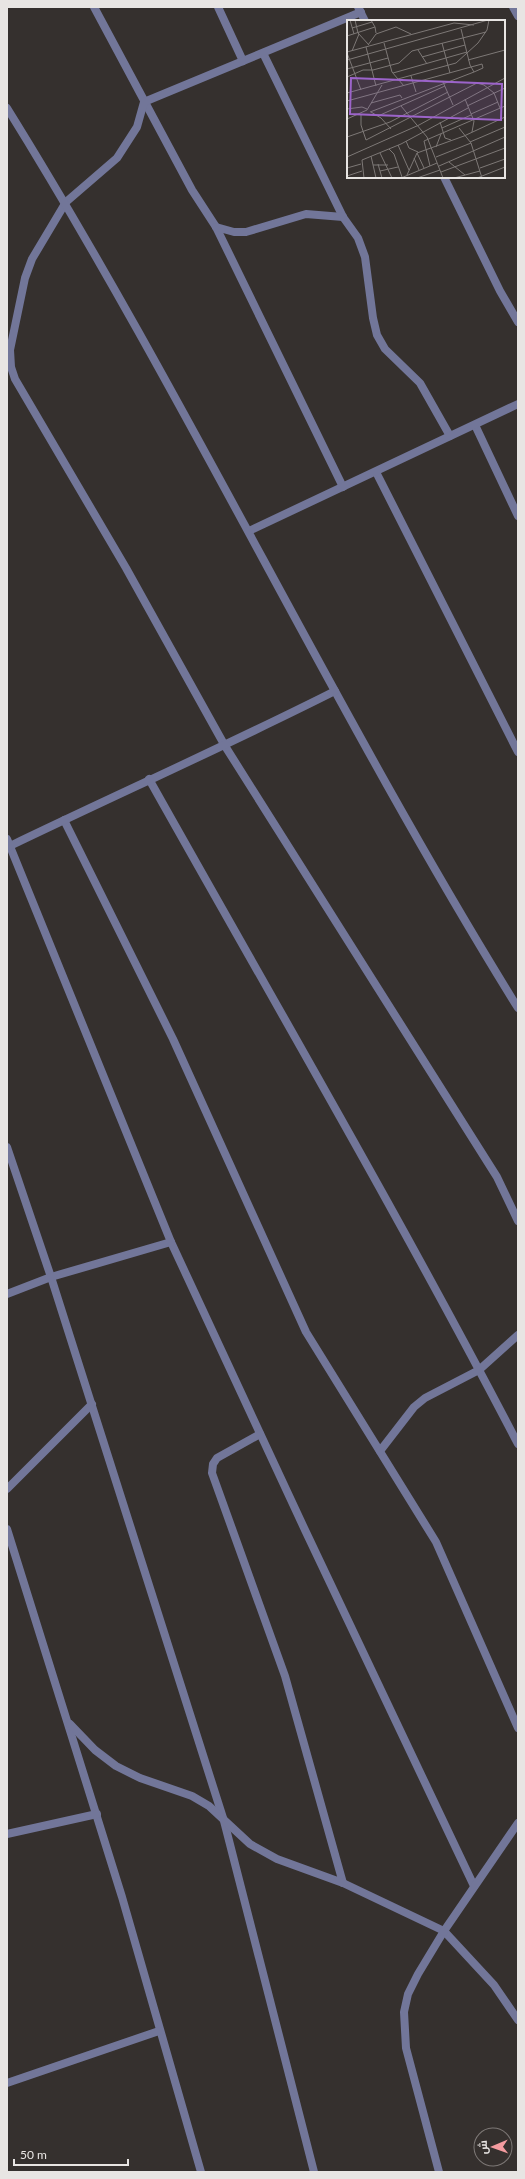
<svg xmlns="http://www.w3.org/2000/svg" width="525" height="2179" font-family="Lato,Cairo,sans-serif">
	<rect width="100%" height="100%" fill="#35302e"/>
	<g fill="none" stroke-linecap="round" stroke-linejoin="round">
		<g stroke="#727699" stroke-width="8">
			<polyline points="94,7 192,190 216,227 343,487"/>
			<polyline points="218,7 243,61"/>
			<polyline points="358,7 365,21"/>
			<polyline points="513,7 518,16"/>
			<polyline points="361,12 144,102 137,127 117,158 66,202 32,259 25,278 10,350 11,367 15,379 126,568 225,746 497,1177 518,1221"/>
			<polyline points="263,53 343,217 358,238 365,257 373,318 377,335 385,349 420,383 450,436"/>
			<path d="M7,108C189,401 336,715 518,1008"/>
			<polyline points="444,177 500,291 518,322"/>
			<polyline points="216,227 234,232 246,232 306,214 343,217"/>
			<polyline points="475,425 518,516"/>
			<polyline points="376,472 518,752"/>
			<polyline points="249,531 518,404"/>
			<path d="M149,779C273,1000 401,1219 518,1444"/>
			<polyline points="64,820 173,1039 306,1332 436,1542 518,1728"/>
			<polyline points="7,839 171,1242 305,1530 474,1886"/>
			<path d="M10,846C118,794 228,745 335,691"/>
			<polyline points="7,1147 51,1277 224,1821 314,2172"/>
			<polyline points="7,1294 51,1277 171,1242"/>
			<polyline points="260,1434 217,1458 213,1464 212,1473 285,1676 343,1883"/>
			<polyline points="380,1451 414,1407 425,1398 479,1370 518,1335"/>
			<polyline points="7,1489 92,1404"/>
			<polyline points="7,1529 122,1897 201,2172"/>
			<polyline points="70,1724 95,1750 116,1766 140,1778 192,1796 209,1806 250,1844 277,1859 343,1883 444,1931 494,1985 518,2020"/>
			<polyline points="7,1834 97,1814"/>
			<polyline points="7,2083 159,2031"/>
			<polyline points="439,2172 406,2048 404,2012 408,1994 418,1974 444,1931 518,1823"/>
		</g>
	</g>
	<g transform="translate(347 20)">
		<rect width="158" height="158" fill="#35302e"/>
		<path fill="none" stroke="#7d7876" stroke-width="1" d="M3,0L7,14M8,0L11,13L22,25M24,0L28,7L29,13M5,8L25,2M114,9L123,45L127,52M0,16L28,7M37,23L45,52L57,66M95,23L103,53M21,25L29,14L49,7L64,14M19,27L29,66M71,30L80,44M5,31L12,14M0,32L107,3L127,5M0,33L14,70M75,37L118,25M0,40L141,0M121,40L158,30M0,49L41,38M46,53L120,32M64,56L69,72M0,57L16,50H26L52,43L65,31L139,12M96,62L106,85M0,73L109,43L131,23L140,10L142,0M118,79L127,101L125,112M0,81L135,44M24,83L53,75L55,78M54,86L80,117L96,158M120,86L158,68M0,89L15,87L20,89M23,92L127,52L136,48L135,44M24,92L34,98L44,109M14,94V105L19,120L130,63L137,65L147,73L153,88M124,94L151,82M31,96L98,66M0,99L20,90L35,65M93,102L98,118L104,120M95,108L124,95M112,108L124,123L135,158M0,117L43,102L101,72M59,121L62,128L71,132M123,122L158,107M51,125L62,150M89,127L94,114M42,129L47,134L55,157M33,133L45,158M70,133L77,148M24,136L29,158M0,137L72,105L158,58M89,137L124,123M67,138L72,150M102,142L118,155M31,144L35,158M26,145H41M83,146L77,121L158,86M92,146L158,117M0,148L14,144M133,148L158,139M33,151L51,147M94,152L158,128M60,155L70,133L117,116L158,97M0,156L15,151M17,158L15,140L54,124L121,88M54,158L90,143M70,158L93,150M107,158L133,151M130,158L158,147"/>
		<path fill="#9c64ca" fill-opacity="0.15" stroke="#9c64ca" stroke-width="2" d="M4,58L155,64L154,100L3,94Z"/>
		<rect width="158" height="158" fill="none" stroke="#e8e5e3" stroke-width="2"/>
	</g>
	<rect width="525" height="2179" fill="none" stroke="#e8e5e3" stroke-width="16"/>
	<g transform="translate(493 2147) rotate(268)"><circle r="19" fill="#35302e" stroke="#7d7876"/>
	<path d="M0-3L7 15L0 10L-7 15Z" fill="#f49b9f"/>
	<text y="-6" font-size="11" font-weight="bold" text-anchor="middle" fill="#e8e5e3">ش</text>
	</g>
	<path d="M14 2159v6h114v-6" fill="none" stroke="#e8e5e3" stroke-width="2"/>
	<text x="20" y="2159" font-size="12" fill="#e8e5e3" stroke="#35302e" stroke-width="3" paint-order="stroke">50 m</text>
</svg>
